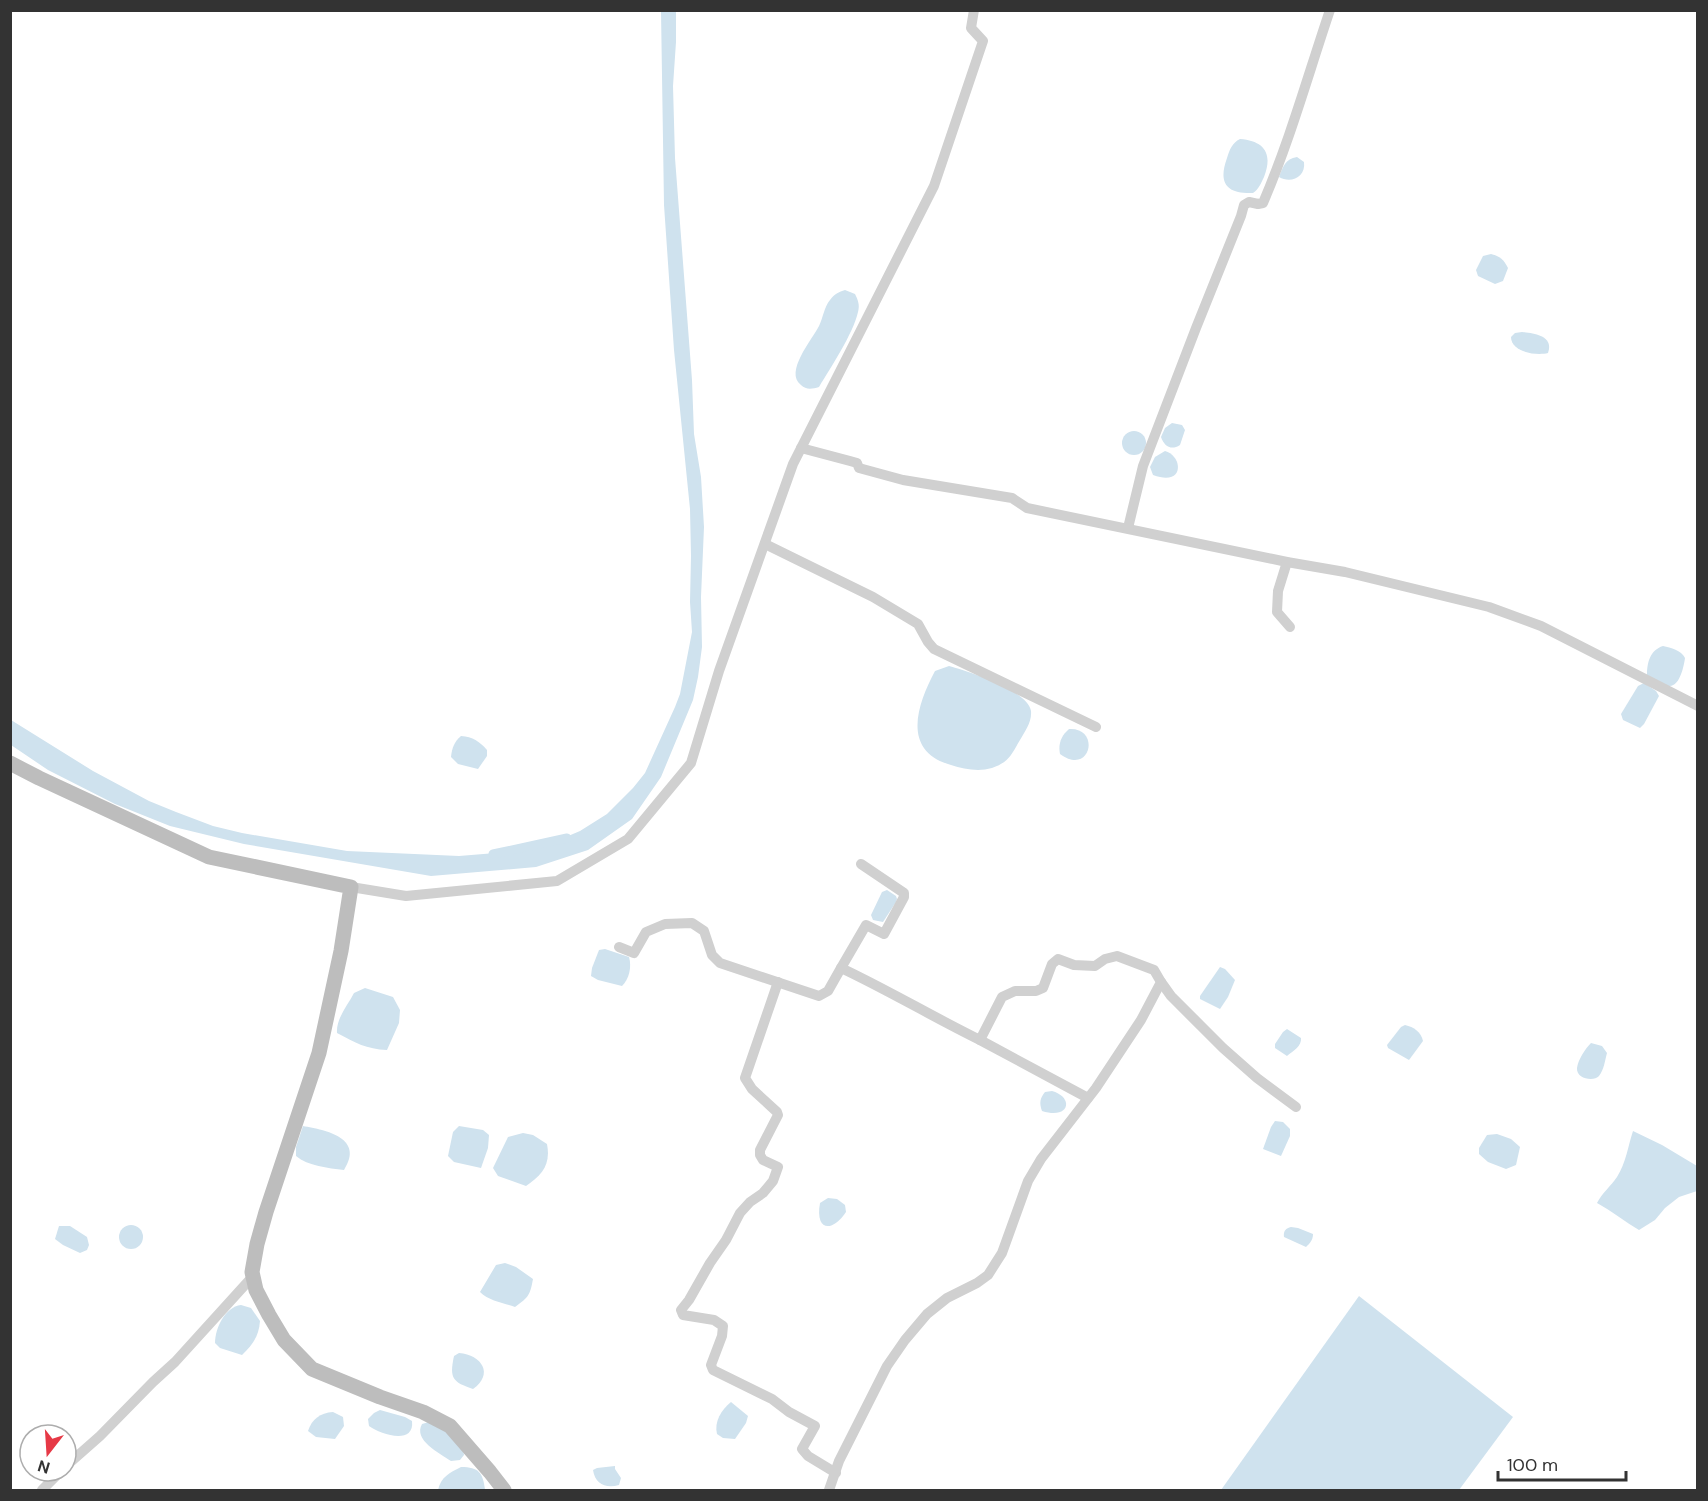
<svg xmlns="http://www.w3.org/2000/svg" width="1708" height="1501" font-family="'DM Sans',sans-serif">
	<rect width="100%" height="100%" fill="#fff"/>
	<g fill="#cfe2ee">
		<polygon points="661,11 676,11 676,42 673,86 675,158 692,380 694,434 701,477 704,527 701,597 702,647 698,677 693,700 661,777 632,819 588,850 536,867 431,876 244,844 170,826 115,804 48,770 11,745 11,720 93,771 149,801 176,812 213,826 242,833 347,851 459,856 508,852 547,845 580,831 607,814 633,788 645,773 675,707 680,694 692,632 690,602 691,556 690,509 674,350 664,205"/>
		<path d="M1240,139C1265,141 1273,154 1264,177C1261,183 1259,189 1253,193C1226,194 1218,183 1227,158C1230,149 1232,143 1240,139Z"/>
		<path d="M1297,157L1304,162C1306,177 1291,184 1279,177C1283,167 1285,159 1297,157Z"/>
		<path d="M1491,254C1500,256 1504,260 1508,268L1503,281L1495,284L1478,276L1476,270L1483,256Z"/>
		<path d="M845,290L855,294C858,300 860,305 858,312C853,334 831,367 819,387C812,389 806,390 801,385C784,372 812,340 819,326C823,318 824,307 830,300C834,294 839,292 845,290Z"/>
		<path d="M1522,332C1535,333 1554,336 1548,353C1536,356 1511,352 1511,337L1515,333Z"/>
		<path d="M1172,423L1182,425L1185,430L1180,445C1171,451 1164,446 1161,437L1165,428Z"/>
		<circle cx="1134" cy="443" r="12"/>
		<path d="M1165,451C1183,456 1185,487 1153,475L1150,467L1155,457Z"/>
		<path d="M1663,646C1671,648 1681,650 1685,658C1684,665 1680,687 1669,686C1663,686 1653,678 1647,675C1647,663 1650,650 1663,646Z"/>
		<path d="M949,666C967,671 1028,690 1031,711C1032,722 1025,731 1020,740C1011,755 1009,762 992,768C978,772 964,769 951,765C901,751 917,705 935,671Z"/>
		<polygon points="1644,683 1656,691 1659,696 1644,724 1640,728 1623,720 1621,714 1638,686"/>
		<path d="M1069,729C1101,727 1091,777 1060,754C1058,744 1061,736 1069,729Z"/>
		<path d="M461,736C473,737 479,741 487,750V756L478,769L458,764L451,757C452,748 454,742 461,736Z"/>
		<polygon points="887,890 896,896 897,899 896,902 883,922 873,920 871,915 882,892"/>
		<path d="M605,949L629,957C632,967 629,979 622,986L598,980L591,976L592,968L599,950Z"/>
		<polygon points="1220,967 1225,969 1235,980 1228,997 1220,1009 1200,999 1200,996"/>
		<path d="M365,988L393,997L400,1010L399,1023L387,1050C366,1049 356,1043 337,1033C336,1018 348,1005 354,993Z"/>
		<path d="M1405,1025C1414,1027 1421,1032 1423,1041L1409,1060L1388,1048L1387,1045L1401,1027Z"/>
		<path d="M1287,1029L1301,1038C1302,1046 1293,1051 1287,1056L1275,1048V1044L1283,1032Z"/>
		<path d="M1591,1043L1602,1046L1607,1053C1605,1060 1604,1070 1599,1076C1594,1082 1576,1079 1577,1068C1578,1060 1585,1049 1591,1043Z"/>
		<path d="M1052,1091C1074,1097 1070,1120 1042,1111C1039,1103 1040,1098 1045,1092Z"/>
		<polygon points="1275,1121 1283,1122 1290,1129 1290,1136 1281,1156 1263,1149 1271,1127"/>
		<path d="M303,1126C326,1130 365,1138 344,1170C328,1168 308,1166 296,1156V1147Z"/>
		<polygon points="459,1126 483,1130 489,1135 488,1148 481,1168 454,1162 448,1156 453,1132"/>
		<path d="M1633,1131L1662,1145L1697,1166V1191L1679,1197L1665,1208L1655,1220L1639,1230C1625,1222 1612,1211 1597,1203C1602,1193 1611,1186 1617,1177C1626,1163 1628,1146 1633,1131Z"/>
		<path d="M523,1133L533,1135L547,1144C551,1165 542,1175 526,1186L498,1176L493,1168L508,1137Z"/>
		<polygon points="1497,1134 1511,1139 1520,1147 1516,1165 1506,1169 1488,1162 1479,1154 1479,1148 1487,1135"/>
		<path d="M828,1198L837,1199L845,1205L846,1212C832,1233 815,1231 820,1203Z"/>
		<circle cx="131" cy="1237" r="12"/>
		<polygon points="59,1226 70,1226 87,1237 89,1245 87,1250 80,1253 63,1245 55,1239"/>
		<path d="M1291,1227L1298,1228L1313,1234C1313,1240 1310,1243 1306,1247L1284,1237C1283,1231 1286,1228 1291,1227Z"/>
		<path d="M505,1263L516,1267L533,1279C530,1295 529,1297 515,1307C504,1303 489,1301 480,1292L496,1265Z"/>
		<polygon points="1359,1296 1513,1417 1459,1490 1221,1490"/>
		<path d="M241,1305L251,1308L260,1321C259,1336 253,1344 242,1355L220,1348L215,1343C215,1328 225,1307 241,1305Z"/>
		<path d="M459,1353C482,1355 494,1374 473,1389C453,1382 449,1379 454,1356Z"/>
		<path d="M731,1402L748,1416L746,1423L735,1439L723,1438L717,1434C714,1422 721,1410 731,1402Z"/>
		<path d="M380,1410L405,1417L412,1421C415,1445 381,1435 369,1426L368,1419L374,1413Z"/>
		<path d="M333,1412L343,1417L344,1426L335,1439L316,1437L308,1431C312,1419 320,1413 333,1412Z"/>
		<path d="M429,1422L439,1424L463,1448L464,1455L460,1460L451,1461C439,1453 413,1440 422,1424Z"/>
		<path d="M615,1466V1469L621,1478L619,1485C606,1489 595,1484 593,1470L597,1468Z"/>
		<path d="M461,1467C479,1467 483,1473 485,1490H438C441,1477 449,1473 461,1467Z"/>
	</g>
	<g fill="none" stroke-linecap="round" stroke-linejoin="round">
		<polyline stroke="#cfe2ee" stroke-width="9" points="493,854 567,838"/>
		<g stroke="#d0d0d0" stroke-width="10">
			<polyline points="801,448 850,461 857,463 859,468 903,480 1012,498 1027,508 1287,562 1345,572 1489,607 1541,626 1698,706"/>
			<path d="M1128,528L1143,466L1196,328L1241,216L1244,205L1249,202L1258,204L1263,203C1290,140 1308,75 1330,10"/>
			<polyline points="765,544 873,597 918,624 928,642 934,649 1096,727"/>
			<polyline points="1287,562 1278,591 1277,612 1290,627"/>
			<polyline points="351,887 406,896 557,881 628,839 691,763 719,671 793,464 934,186 983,41 971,28 974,10"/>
			<polyline points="619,947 634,953 646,932 665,924 692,923 704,931 712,955 720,963 819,996 828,991 841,968"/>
			<polyline points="778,982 745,1078 752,1089 777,1112 778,1115 760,1150 760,1155 763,1160 778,1167 773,1181 763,1193 750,1202 740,1213 726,1240 710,1263 689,1300 681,1310 683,1315 714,1320 723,1326 722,1336 711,1365 713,1370 772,1399 789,1412 815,1426 802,1449 808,1456 836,1473"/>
			<polyline points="1161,982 1171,996 1223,1048 1257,1078 1296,1107"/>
			<polyline points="980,1040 1088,1098"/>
			<polyline points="66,1466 100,1436 153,1382 175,1362 253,1276"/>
			<polyline points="42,1490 61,1471"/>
			<path d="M829,1490L839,1461L887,1366L905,1340L927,1314L947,1298L977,1283L988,1275L1002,1253L1028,1181L1041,1159L1096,1088L1141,1020L1161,982L1154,970L1117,956L1105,959L1095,966L1074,965L1058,959L1052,964L1043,988L1036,991H1015L1002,997L980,1040C933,1017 888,990 841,968L866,925L884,934L904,897V893L861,864"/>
		</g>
		<polyline stroke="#bdbdbd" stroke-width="15" points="10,763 39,778 209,857 351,887 341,951 319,1053 266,1212 257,1244 252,1272 256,1290 269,1315 284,1340 312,1369 380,1397 423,1412 450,1426 490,1472 504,1490"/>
	</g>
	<rect width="1708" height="1501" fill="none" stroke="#333333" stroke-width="24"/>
	<g transform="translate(48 1453) rotate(197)"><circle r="28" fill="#ffffff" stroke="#adadad" stroke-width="1.5"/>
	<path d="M0-4.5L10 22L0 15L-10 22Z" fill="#e63946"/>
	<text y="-9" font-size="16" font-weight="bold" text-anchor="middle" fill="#333333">N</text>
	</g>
	<path d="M1498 1471v9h128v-9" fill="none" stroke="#333333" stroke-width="3"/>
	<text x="1507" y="1471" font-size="18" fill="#333333" stroke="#ffffff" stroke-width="4.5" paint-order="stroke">100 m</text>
</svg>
